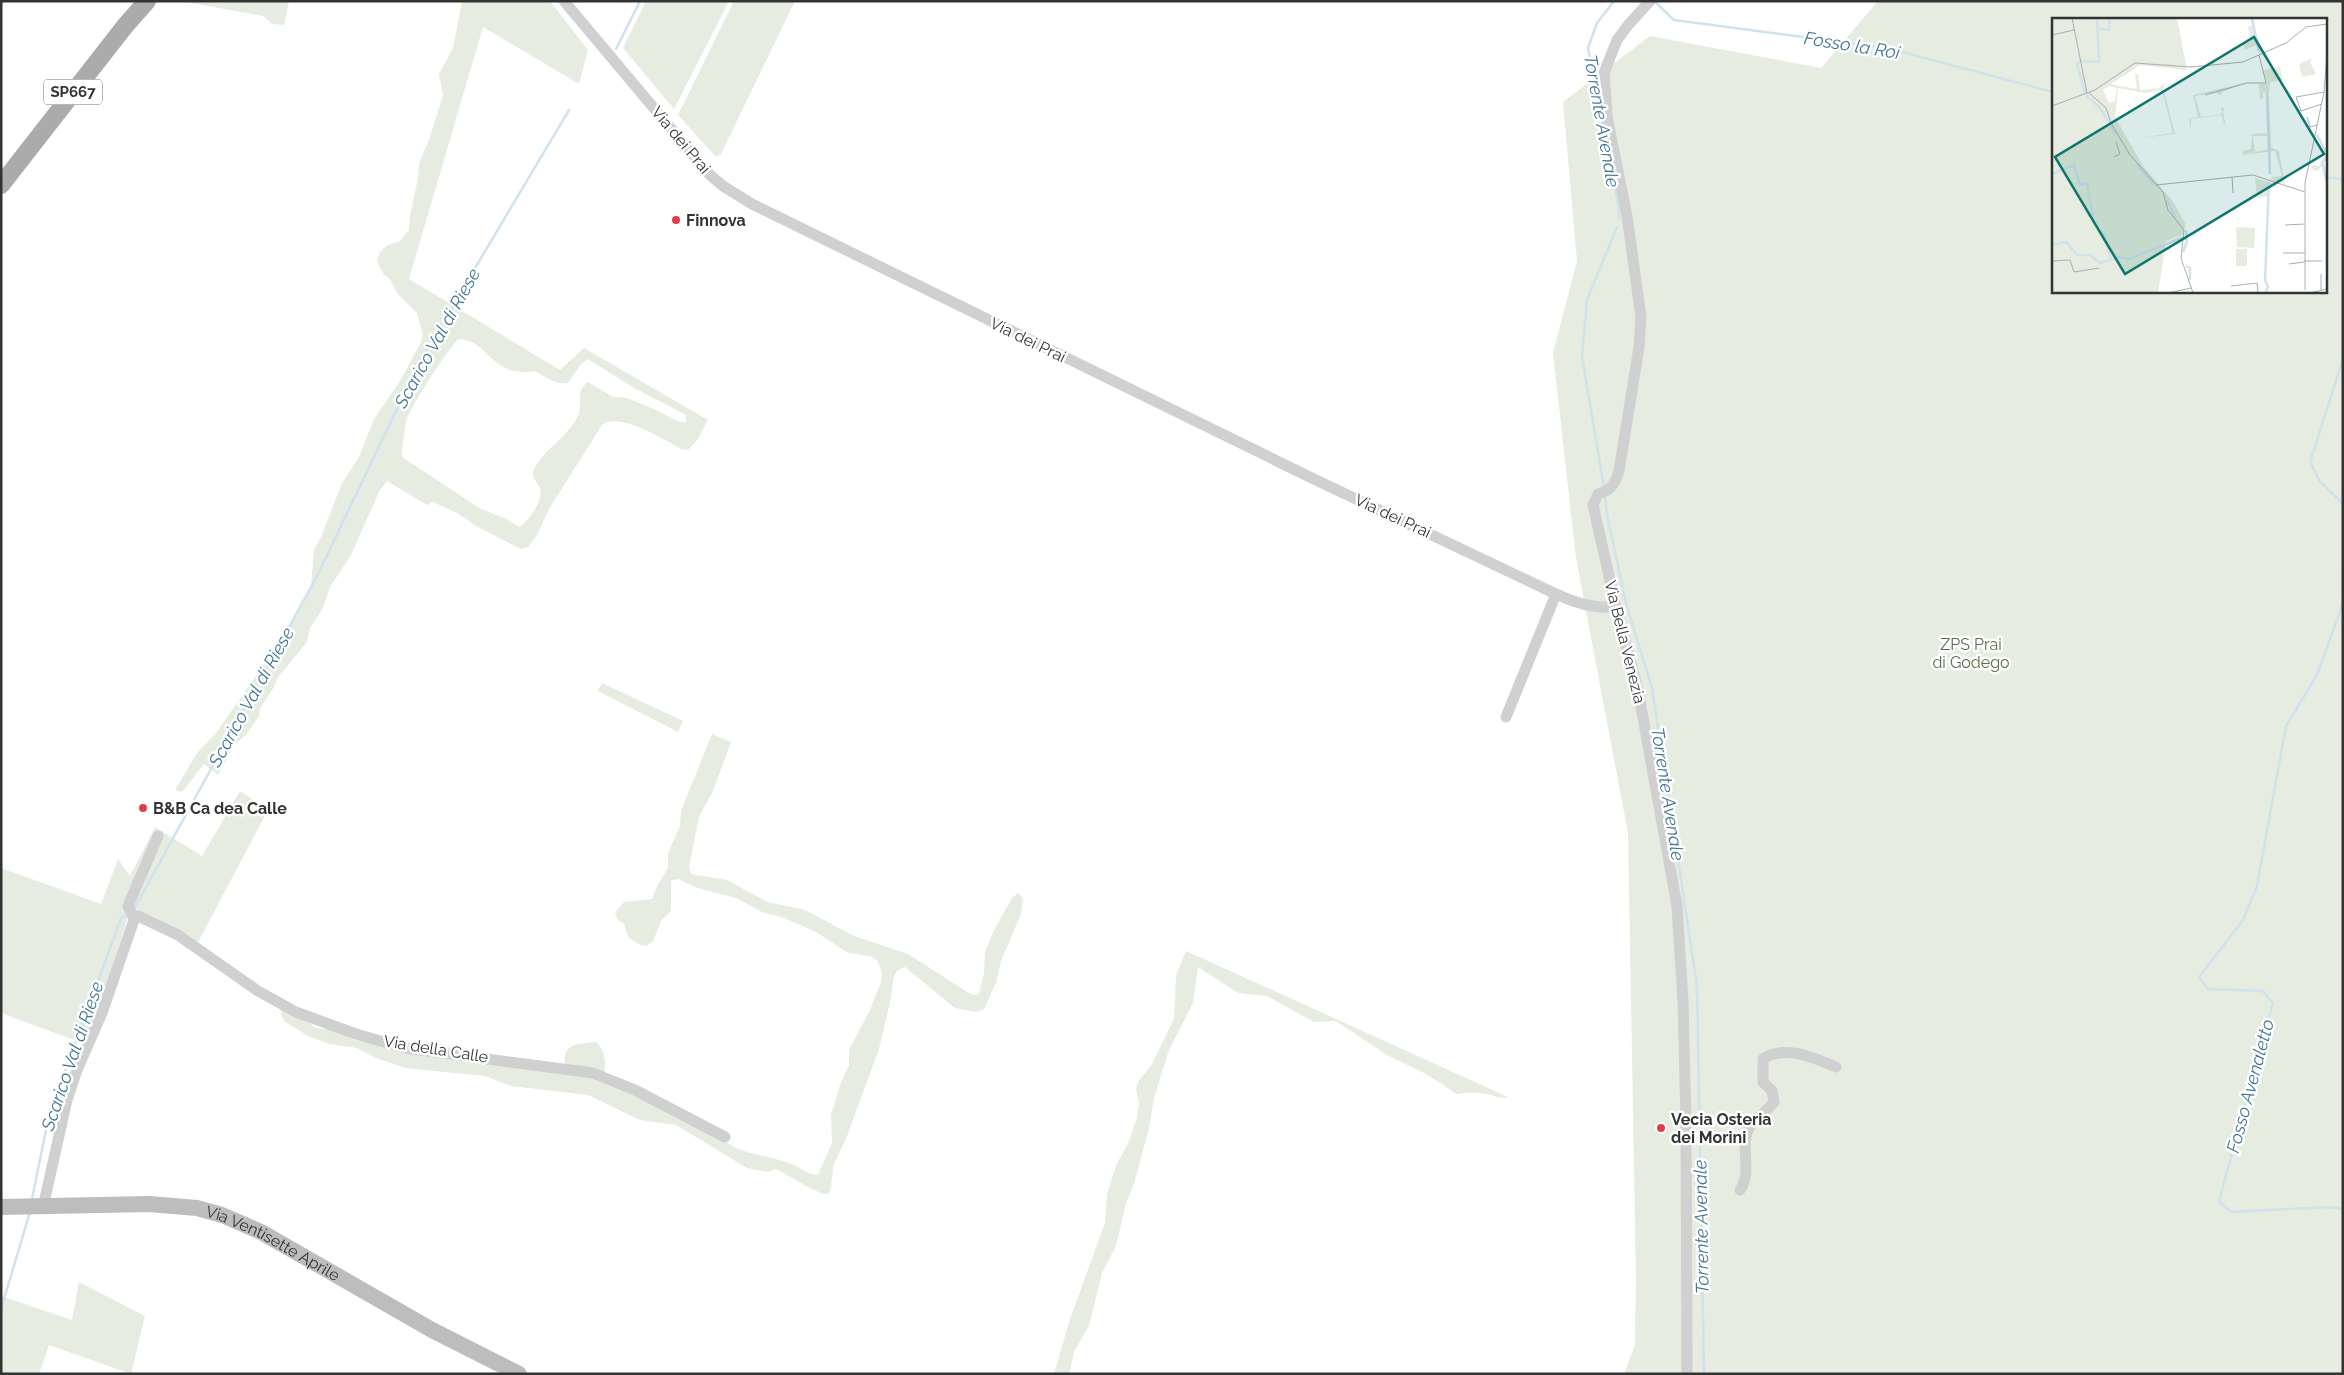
<svg xmlns="http://www.w3.org/2000/svg" width="2344" height="1375" font-family="Raleway,sans-serif">
	<rect width="100%" height="100%" fill="#fff"/>
	<g fill="#e6ecdf" fill-rule="evenodd">
		<polygon points="181,1 289,1 284,25 272,24 263,16"/>
		<path d="M462,1H550L588,50L579,84L483,27L409,279L560,370L584,348L708,420L698,439L688,450L681,449C664,439 618,411 602,425L549,509L537,535L528,547L521,549L476,526L459,514L433,502L427,505L387,481L379,492L351,555L330,587L323,608L310,628L307,642L279,676L273,689L260,708L259,716L246,735L235,744L218,775L204,764L182,792L175,790L197,753L216,733L258,673L301,607L311,587L314,550L321,537L342,483L359,457L374,419L400,381L421,342L423,335L417,313L397,293L390,279L384,275L377,261L380,252L386,246L400,241L409,230L410,216L418,178L419,164L430,137L443,95L439,74L453,48ZM459,339C491,341 489,378 535,371C547,377 554,385 568,383L581,364L588,359L634,388L686,415V422H679L654,409L627,398L613,397L588,382C574,392 584,403 578,416C567,438 545,448 534,469C530,478 538,481 540,489C544,500 528,522 519,527L506,519L479,508L402,457C402,446 404,432 406,422C408,411 450,345 459,339Z"/>
		<polygon points="646,1 729,1 674,109 623,48"/>
		<polygon points="734,1 795,1 721,154 716,157 678,115"/>
		<path d="M1878,1H2343V1374H1624L1635,1345L1636,1280L1628,833L1576,558L1553,353L1577,261L1563,102L1650,36L1821,68ZM2053,19H2325V291H2053Z"/>
		<polygon points="602,683 683,721 678,732 598,691"/>
		<path d="M712,734L731,742L713,791L699,817L689,867L691,874L727,880L767,902L805,910L852,935L908,954L972,995L979,994L984,973L985,952L994,930L1012,898L1018,893L1023,899L1021,914L1001,961L996,983L984,1009L977,1012L955,1008L905,967L898,970L894,976L891,998L879,1049L846,1139L833,1166L831,1188L828,1194C815,1194 790,1175 775,1169L768,1172L747,1168L676,1125L640,1120L588,1095L511,1086L485,1076L405,1068L376,1058L357,1048L329,1044L308,1036L284,1021L279,1007H292L315,1028L347,1032L352,1039L359,1041L451,1060L566,1068C560,1043 577,1044 596,1042C605,1049 606,1063 604,1074L736,1148C753,1155 771,1157 789,1163C800,1166 807,1175 818,1175L832,1143L831,1115L840,1085L849,1065V1050L870,1010L881,982L882,974L878,961L870,956L848,953L816,932L782,917L762,912L736,898L698,888L678,879L671,881V911L661,921L653,941L647,946L640,945L628,937L624,924L618,920L615,913L624,902L652,899L657,886L668,868V853L680,826L681,811Z"/>
		<polygon points="240,791 268,810 197,944 207,951 131,908 88,1045 1,1013 1,868 101,904 118,859 130,876 155,827 202,856"/>
		<path d="M1186,951L1508,1097C1499,1099 1496,1096 1487,1094C1477,1092 1467,1092 1457,1094L1426,1074L1387,1055L1336,1021L1314,1022L1267,996L1238,993L1198,967L1193,1003L1169,1050L1154,1098L1149,1128L1134,1184L1126,1203L1116,1246L1102,1273L1089,1326L1074,1352L1069,1374H1054L1070,1319L1105,1223L1107,1194L1116,1165L1128,1144L1137,1118L1139,1103L1136,1089L1138,1082L1152,1064L1174,1019L1176,975Z"/>
		<polygon points="79,1282 145,1316 131,1374 49,1345 39,1374 1,1374 1,1296 72,1320"/>
	</g>
	<g fill="none" stroke-linecap="round" stroke-linejoin="round">
		<g stroke="#cfe2ee" stroke-width="2.5">
			<polyline points="1614,1 1597,23 1588,48 1619,208 1619,218"/>
			<polyline points="1654,1 1674,20 1887,48 2053,92"/>
			<polyline points="616,49 640,1"/>
			<polyline points="2325,177 2343,179"/>
			<polyline points="2343,359 2310,462 2319,480 2343,504"/>
			<polyline points="1604,487 1582,357 1587,300 1617,227"/>
			<polyline points="1605,495 1607,515 1626,603 1652,688 1697,986 1704,1374"/>
			<polyline points="2343,571 2343,589"/>
			<polyline points="2343,603 2317,675 2286,726 2257,886 2243,920 2199,977 2208,989 2263,991 2273,1003 2219,1201 2231,1212 2330,1207 2343,1209"/>
			<polyline points="133,911 317,576 421,359 569,110"/>
			<polyline points="32,1199 49,1115 121,918 128,914"/>
			<polyline points="1,1309 30,1212"/>
		</g>
		<g stroke="#d0d0d0" stroke-width="11">
			<path d="M564,1L710,175L723,186L752,204L1318,481L1556,594C1575,603 1595,609 1616,607"/>
			<path d="M1650,1L1629,24L1617,40L1604,73L1607,116L1627,216L1641,317L1639,347L1619,471C1615,484 1611,490 1598,494L1593,505L1616,607L1638,690L1677,906L1683,1001L1686,1121L1687,1374"/>
			<polyline points="1506,717 1556,594"/>
			<polyline points="134,919 128,906 158,836"/>
			<path d="M1740,1190C1753,1171 1739,1147 1749,1128C1755,1118 1767,1112 1774,1102L1772,1091L1763,1082V1059C1785,1044 1814,1058 1836,1067"/>
			<polyline points="43,1207 67,1100 77,1070 102,1013 135,917 138,916 178,935 258,991 296,1012 356,1034 405,1048 593,1073 635,1090 725,1137"/>
		</g>
		<path stroke="#bdbdbd" stroke-width="16" id="s1" d="M1,1207L149,1204L197,1208L222,1215L261,1232L432,1330L519,1374"/>
		<polyline stroke="#ababab" stroke-width="18" points="1,185 125,26 147,1"/>
	</g>
	<g fill="#e63946" stroke="#fff" stroke-width="2">
		<circle cx="676" cy="220" r="5"/>
		<circle cx="143" cy="808" r="5"/>
		<circle cx="1661" cy="1128" r="5"/>
	</g>
	<g text-anchor="middle" dominant-baseline="central" stroke-width="5" stroke-linejoin="round" paint-order="stroke">
		<rect fill="#fff" stroke="#707070" stroke-width="1" x="44" y="79.5" width="58" height="25" rx="4"/>
		<g font-size="15" font-weight="bold" fill="#333">
			<text x="73" y="92">SP667</text>
		</g>
		<g font-size="16" fill="#333" stroke="#fff">
			<text transform="translate(681 140) rotate(50)">Via dei Prai</text>
			<text transform="translate(1028 340) rotate(26)">Via dei Prai</text>
			<text transform="translate(1393 516) rotate(25)">Via dei Prai</text>
			<text transform="translate(1625 642) rotate(76)">Via Bella Venezia</text>
			<text transform="translate(436 1049) rotate(9)">Via della Calle</text>
			<text stroke="none"><textPath href="#s1" startOffset="280">Via Ventisette Aprile</textPath></text>
		</g>
		<g font-size="16" font-weight="bold" fill="#333" stroke="#fff" text-anchor="start">
			<text x="686" y="220">Finnova</text>
			<text x="153" y="808">B&amp;B Ca dea Calle</text>
			<text x="1671" y="1119">Vecia Osteria<tspan x="1671" dy="18">dei Morini</tspan></text>
		</g>
		<g font-size="16" fill="#56703f" stroke="#fff">
			<text x="1971" y="644">ZPS Prai<tspan x="1971" dy="18">di Godego</tspan></text>
		</g>
		<g font-size="18" font-style="italic" fill="#3f7597" stroke="#fff">
			<text transform="translate(1852 45) rotate(9)">Fosso la Roi</text>
			<text transform="translate(1602 121) rotate(80)">Torrente Avenale</text>
			<text transform="translate(437 338) rotate(-61)">Scarico Val di Riese</text>
			<text transform="translate(251 697) rotate(-61)">Scarico Val di Riese</text>
			<text transform="translate(1668 794) rotate(81)">Torrente Avenale</text>
			<text transform="translate(72 1056) rotate(-71)">Scarico Val di Riese</text>
			<text transform="translate(2250 1086) rotate(-75)">Fosso Avenaletto</text>
			<text transform="translate(1701 1227) rotate(-91)">Torrente Avenale</text>
		</g>
	</g>
	<g transform="translate(2052 18)">
		<rect width="275" height="275" fill="#fff"/>
		<path d="M0,0H125L135,52L88,47L59,66L85,71L83,56H86L88,72L107,70L114,64L111,70L123,116L88,120L121,115L110,72L93,75L66,70L63,99L91,148L122,185L134,207L130,217L114,223L106,275H0ZM57,68L65,70L63,83L57,85L51,72ZM198,0H201L206,26L193,32L191,26L199,24L196,9L200,7ZM261,40L258,44L264,56L250,59L247,46ZM228,49L231,62L218,64L217,74H211V81H208L207,66L215,65L211,52ZM196,64L170,74L168,78L165,75L143,78L149,99L170,96L169,89L173,90L171,93L174,110L169,97L139,101V112L137,101L146,99L141,77ZM217,78L219,129L227,133L233,166L220,162L219,159L230,158L223,133L191,137V133L199,131L200,116L215,115L214,87ZM201,118H215L216,131L193,136L203,133ZM265,115L275,133V140L272,145L275,157V169L271,147L265,153L259,150L260,147L267,148L274,139ZM203,160L217,164V178L205,180ZM184,209L203,210L202,230L185,229ZM184,231H195V248H184Z" fill="#e6ecdf" fill-rule="evenodd"/>
		<path fill="none" stroke="#cfe2ee" stroke-width="2.5" d="M200,0L207,34M47,11L57,12L58,0M215,74L218,156M33,75L25,46L29,43L47,44L45,0M34,77L48,90L64,117M265,117L275,136M275,139L270,144L275,165M85,147L102,167M0,156L22,147L28,167L35,165L42,205L46,212L52,215L59,242M115,181L123,199M0,227L14,224L25,237H38L48,245L67,239L77,241L129,220L135,221M131,234L135,223L134,212M134,248L138,250V262M213,275L216,269L213,262L217,164"/>
		<path fill="none" stroke="#adadad" stroke-width="1" d="M20,0L35,75M0,17L22,12M37,75L54,90L59,105L78,137L111,174L116,192L132,212L129,240L141,275M153,77L195,65H214L207,37M270,86L249,93L244,79L272,74M0,88L43,72L83,45L139,49L191,44L234,25L254,9L275,6M255,99L258,109L265,107M62,139L68,136L64,124M180,159L181,175M104,167L201,157L253,174M233,207L253,206M231,235H253M0,243L18,242L22,254L47,250M252,243H270M237,246L252,244M269,256V272M179,268L205,265L206,275M253,272V165L272,74L275,36M116,275L139,270M257,275L275,271"/>
		<path fill="#0f766e" fill-opacity="0.15" stroke="#0f766e" stroke-width="2.5" d="M202,19L272,136L73,256L3,139Z"/>
		<rect width="275" height="275" fill="none" stroke="#333" stroke-width="2.5"/>
	</g>
	<rect width="2344" height="1375" fill="none" stroke="#333333" stroke-width="5"/>
</svg>
